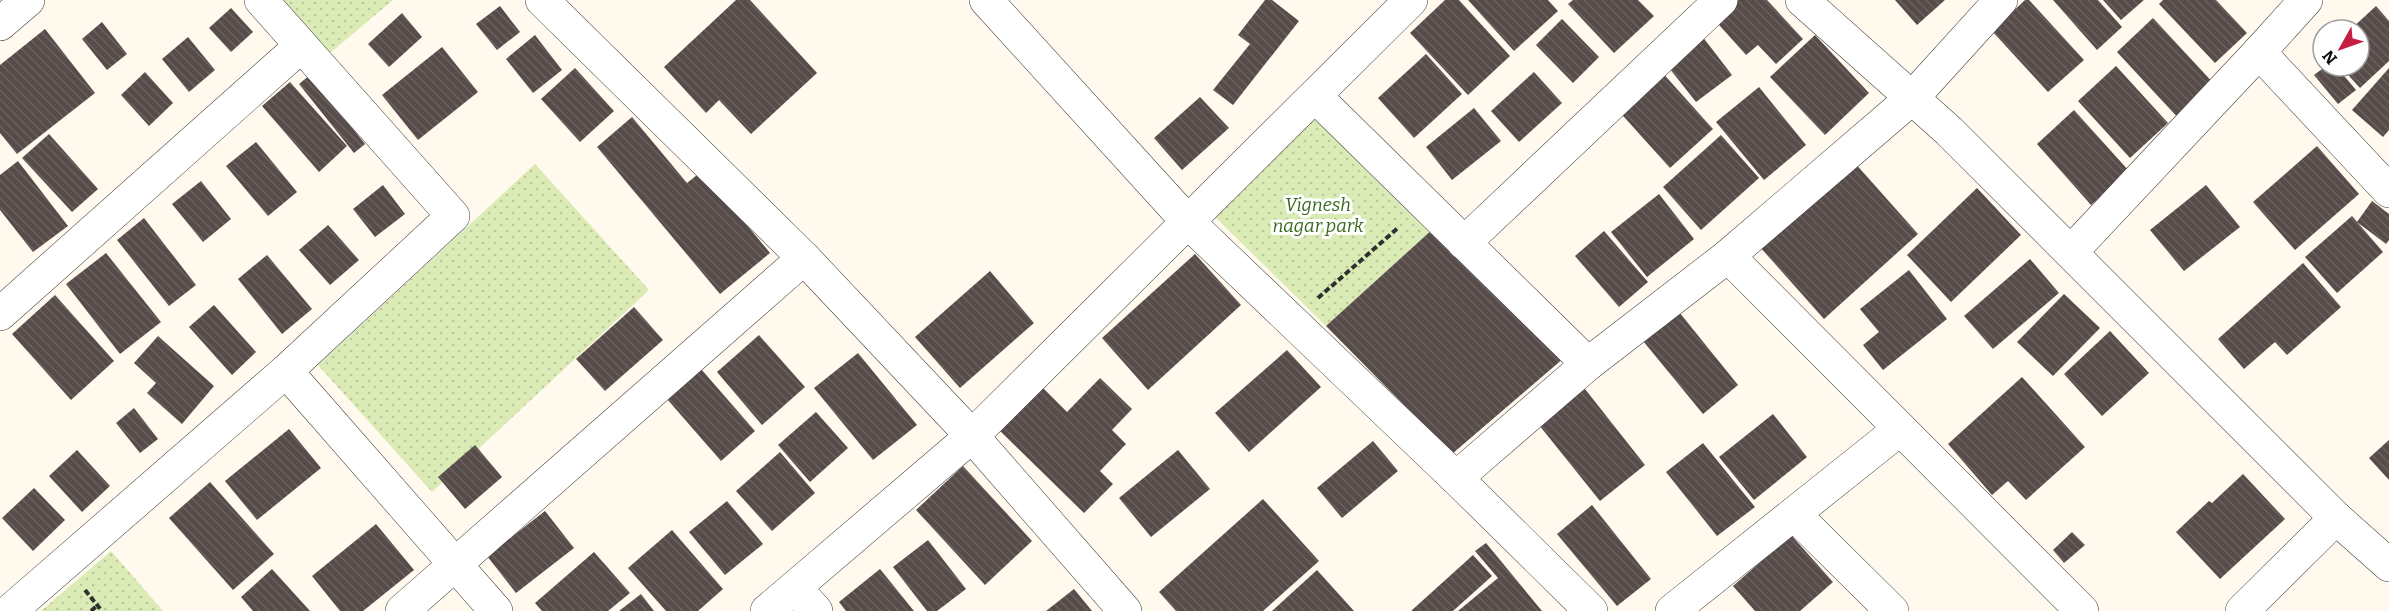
<svg xmlns="http://www.w3.org/2000/svg" width="2389" height="611" font-family="Bitter,serif">
	<defs>
		<pattern id="park-dots" width="8" height="8" patternUnits="userSpaceOnUse" patternTransform="scale(1.5)"><rect width="8" height="8" fill="#dbebb5"/><path d="M2 2h.1M6 6h.1" fill="none" stroke="#bbc89a" stroke-width="1.8" stroke-linecap="round"/></pattern>
		<pattern id="building-back-hatch" width="6" height="6" patternUnits="userSpaceOnUse" patternTransform="scale(1.5)"><rect width="6" height="6" fill="#574c49"/><path d="M-1 5l2 2M0 0l6 6M5-1l2 2" fill="none" stroke="#6a615f"/></pattern>
	</defs>
	<rect width="100%" height="100%" fill="#fff9ee"/>
	<g fill="url(#park-dots)">
		<polygon points="273,0 393,0 323,59"/>
		<polygon points="1315,109 1434,228 1326,326 1211,213"/>
		<polygon points="535,164 649,290 432,492 318,365"/>
		<polygon points="111,551 163,611 41,611"/>
	</g>
	<g fill="url(#building-back-hatch)">
		<polygon points="736,0 750,0 817,73 751,134 719,100 706,113 664,67"/>
		<polygon points="1265,0 1272,0 1299,21 1233,105 1213,90 1250,44 1238,35"/>
		<polygon points="1445,0 1459,0 1510,56 1468,95 1410,33"/>
		<polygon points="1468,0 1548,0 1558,11 1514,51"/>
		<polygon points="1573,0 1638,0 1654,16 1614,53 1568,4"/>
		<polygon points="1731,0 1767,0 1803,39 1776,64 1758,45 1746,55 1712,17"/>
		<polygon points="1895,0 1945,0 1917,25"/>
		<polygon points="2025,0 2029,0 2084,60 2048,92 1992,31"/>
		<polygon points="2053,0 2098,0 2122,27 2097,50"/>
		<polygon points="2103,0 2144,0 2121,20"/>
		<polygon points="2163,0 2216,0 2247,33 2215,63 2159,4"/>
		<polygon points="500,6 520,32 497,50 476,24"/>
		<polygon points="2376,6 2389,21 2389,61 2360,88 2340,66 2359,66 2359,30 2350,30"/>
		<polygon points="231,8 253,32 231,52 209,28"/>
		<polygon points="402,13 422,37 389,67 368,44"/>
		<polygon points="2153,18 2216,86 2180,120 2117,52"/>
		<polygon points="1562,19 1599,57 1573,83 1536,45"/>
		<polygon points="102,22 127,54 107,70 82,39"/>
		<polygon points="45,29 95,93 17,154 0,133 0,65"/>
		<polygon points="535,35 562,70 533,93 506,59"/>
		<polygon points="1815,35 1869,93 1825,135 1770,77"/>
		<polygon points="1702,36 1732,75 1696,102 1666,64"/>
		<polygon points="188,37 215,70 189,92 162,59"/>
		<polygon points="442,47 478,92 418,140 382,95"/>
		<polygon points="1426,54 1462,94 1414,138 1378,98"/>
		<polygon points="2116,66 2168,123 2130,158 2078,101"/>
		<polygon points="2326,66 2336,66 2356,90 2338,104 2314,75"/>
		<polygon points="575,68 614,111 580,142 541,99"/>
		<polygon points="2389,68 2389,130 2383,137 2352,110"/>
		<polygon points="1659,69 1713,129 1670,168 1616,108"/>
		<polygon points="145,72 173,103 149,126 121,95"/>
		<polygon points="1534,72 1562,103 1519,142 1491,111"/>
		<polygon points="310,75 365,144 354,153 299,84"/>
		<polygon points="290,82 347,146 319,172 262,106"/>
		<polygon points="1759,87 1806,145 1764,180 1716,122"/>
		<polygon points="1200,97 1229,128 1182,170 1154,138"/>
		<polygon points="1474,108 1501,141 1452,180 1426,147"/>
		<polygon points="2074,110 2129,171 2091,205 2037,144"/>
		<polygon points="632,117 687,183 702,171 770,253 720,294 597,147"/>
		<polygon points="49,134 98,189 72,212 22,158"/>
		<polygon points="1721,135 1759,178 1701,230 1663,187"/>
		<polygon points="256,142 297,192 268,216 226,166"/>
		<polygon points="2317,146 2359,194 2295,250 2253,202"/>
		<polygon points="18,161 68,226 33,252 0,210 0,175"/>
		<polygon points="1854,162 1918,234 1824,319 1759,246"/>
		<polygon points="201,181 231,219 203,242 172,204"/>
		<polygon points="383,185 405,214 375,237 353,209"/>
		<polygon points="2206,185 2240,227 2184,271 2150,230"/>
		<polygon points="1977,188 2021,235 1951,302 1907,255"/>
		<polygon points="1659,194 1694,239 1647,277 1611,232"/>
		<polygon points="2372,201 2389,214 2389,240 2386,244 2357,222"/>
		<polygon points="2352,216 2383,252 2337,293 2305,257"/>
		<polygon points="144,218 196,285 169,306 117,240"/>
		<polygon points="328,225 359,260 330,285 299,250"/>
		<polygon points="1434,228 1565,357 1452,454 1326,326"/>
		<polygon points="1604,231 1648,282 1619,307 1575,256"/>
		<polygon points="106,253 161,322 120,354 66,284"/>
		<polygon points="1195,254 1241,305 1148,390 1102,338"/>
		<polygon points="267,255 312,309 282,334 238,279"/>
		<polygon points="2030,259 2059,293 1993,349 1964,316"/>
		<polygon points="2303,263 2341,307 2287,355 2275,342 2244,369 2218,339"/>
		<polygon points="1909,270 1947,319 1883,370 1863,345 1879,332 1860,309"/>
		<polygon points="990,271 1034,323 960,388 915,337"/>
		<polygon points="2064,294 2100,328 2053,376 2017,342"/>
		<polygon points="55,295 114,361 71,400 12,334"/>
		<polygon points="214,305 256,352 232,375 189,327"/>
		<polygon points="634,307 663,340 605,391 576,359"/>
		<polygon points="1675,307 1738,385 1703,414 1639,336"/>
		<polygon points="2110,331 2149,373 2102,416 2064,374"/>
		<polygon points="759,335 805,387 762,425 717,372"/>
		<polygon points="158,336 214,386 182,424 147,393 156,383 134,363"/>
		<polygon points="1287,350 1321,387 1249,452 1215,413"/>
		<polygon points="858,353 917,425 873,460 814,388"/>
		<polygon points="701,369 755,431 721,461 667,399"/>
		<polygon points="2022,377 2085,447 2026,500 2008,481 1992,495 1948,444"/>
		<polygon points="1100,378 1132,409 1112,430 1126,444 1100,471 1113,484 1084,513 994,425 1037,382 1067,412"/>
		<polygon points="1585,389 1645,465 1600,501 1539,425"/>
		<polygon points="134,408 158,439 140,453 116,423"/>
		<polygon points="816,412 848,448 810,482 778,445"/>
		<polygon points="1773,414 1807,457 1754,500 1719,457"/>
		<polygon points="289,429 321,468 257,520 225,481"/>
		<polygon points="2389,440 2389,480 2369,458"/>
		<polygon points="1373,441 1398,471 1342,518 1317,488"/>
		<polygon points="1703,443 1755,507 1717,536 1666,472"/>
		<polygon points="475,445 502,477 465,509 438,477"/>
		<polygon points="77,450 110,486 82,512 49,476"/>
		<polygon points="1178,450 1210,489 1151,537 1119,498"/>
		<polygon points="780,452 815,493 772,531 736,491"/>
		<polygon points="963,466 1032,541 985,585 916,510"/>
		<polygon points="2243,474 2285,519 2220,579 2176,532 2209,501 2212,503"/>
		<polygon points="210,482 274,554 233,590 169,518"/>
		<polygon points="34,488 65,520 33,551 2,518"/>
		<polygon points="1263,499 1319,561 1263,611 1176,611 1159,592"/>
		<polygon points="727,501 763,544 725,575 689,532"/>
		<polygon points="1592,505 1651,579 1617,606 1557,534"/>
		<polygon points="545,511 574,548 516,593 487,556"/>
		<polygon points="376,524 414,570 363,611 340,611 312,576"/>
		<polygon points="672,530 723,589 698,611 666,611 628,568"/>
		<polygon points="2072,532 2085,545 2064,563 2053,550"/>
		<polygon points="1791,535 1833,582 1800,611 1755,611 1733,586"/>
		<polygon points="928,540 966,589 937,611 927,611 893,567"/>
		<polygon points="1486,543 1542,611 1458,611 1498,578 1475,551"/>
		<polygon points="594,552 630,593 608,611 542,611 535,603"/>
		<polygon points="1473,555 1492,576 1453,611 1411,611"/>
		<polygon points="272,569 310,611 253,611 241,597"/>
		<polygon points="880,569 914,611 846,611 839,602"/>
		<polygon points="1317,570 1354,611 1272,611"/>
		<polygon points="1074,589 1092,611 1046,611"/>
		<polygon points="641,594 654,611 619,611"/>
	</g>
	<g fill="none" stroke-linecap="round" stroke-linejoin="round">
		<defs>
			<g id="minor">
				<polyline points="261,0 453,216 286,371"/>
				<polyline points="542,0 804,258 972,436 1125,611"/>
				<polyline points="986,0 1188,222 1456,478 1591,611"/>
				<polyline points="1802,0 1949,131 2336,518 2389,565"/>
				<polyline points="0,24 28,0"/>
				<polyline points="2259,52 2306,0"/>
				<polyline points="1315,96 1588,364"/>
				<polyline points="1464,243 1721,0"/>
				<polyline points="2071,252 2259,52 2389,191"/>
				<polyline points="1728,256 2082,611"/>
				<polyline points="0,314 301,46"/>
				<polyline points="1456,478 1588,364 1728,256 1912,98 2001,0"/>
				<polyline points="1794,514 1892,611"/>
				<polyline points="795,588 816,611"/>
				<polyline points="10,611 286,371 496,611"/>
				<polyline points="402,611 804,258"/>
				<polyline points="767,611 972,436 1411,0"/>
				<polyline points="1672,611 1900,429"/>
				<polyline points="2242,611 2336,518"/>
			</g>
		</defs>
		<use href="#minor" stroke="#404040" stroke-width="34"/>
		<g stroke="#2f2f2f" stroke-width="4" stroke-dasharray="6 3" stroke-linecap="butt">
			<polyline points="1318,298 1399,227"/>
			<polyline points="85,590 102,611"/>
			<polyline points="91,611 98,605"/>
		</g>
		<use href="#minor" stroke="#fff" stroke-width="33"/>
	</g>
	<g text-anchor="middle" dominant-baseline="central" stroke-width="6" stroke-linejoin="round" paint-order="stroke">
		<g font-size="18" font-style="italic" fill="#38691a" stroke="#fff">
			<text x="1318" y="205">Vignesh<tspan x="1318" dy="21">nagar park</tspan></text>
		</g>
	</g>
	<g transform="translate(2341 48) rotate(230)"><circle r="28" fill="#ffffff" stroke="#9e9e9e" stroke-width="1.5"/>
	<path d="M0-4.5L10 22L0 15L-10 22Z" fill="#c51e43"/>
	<text y="-9" font-size="16" font-weight="bold" text-anchor="middle" fill="#0d0d0d">N</text>
	</g>
</svg>
